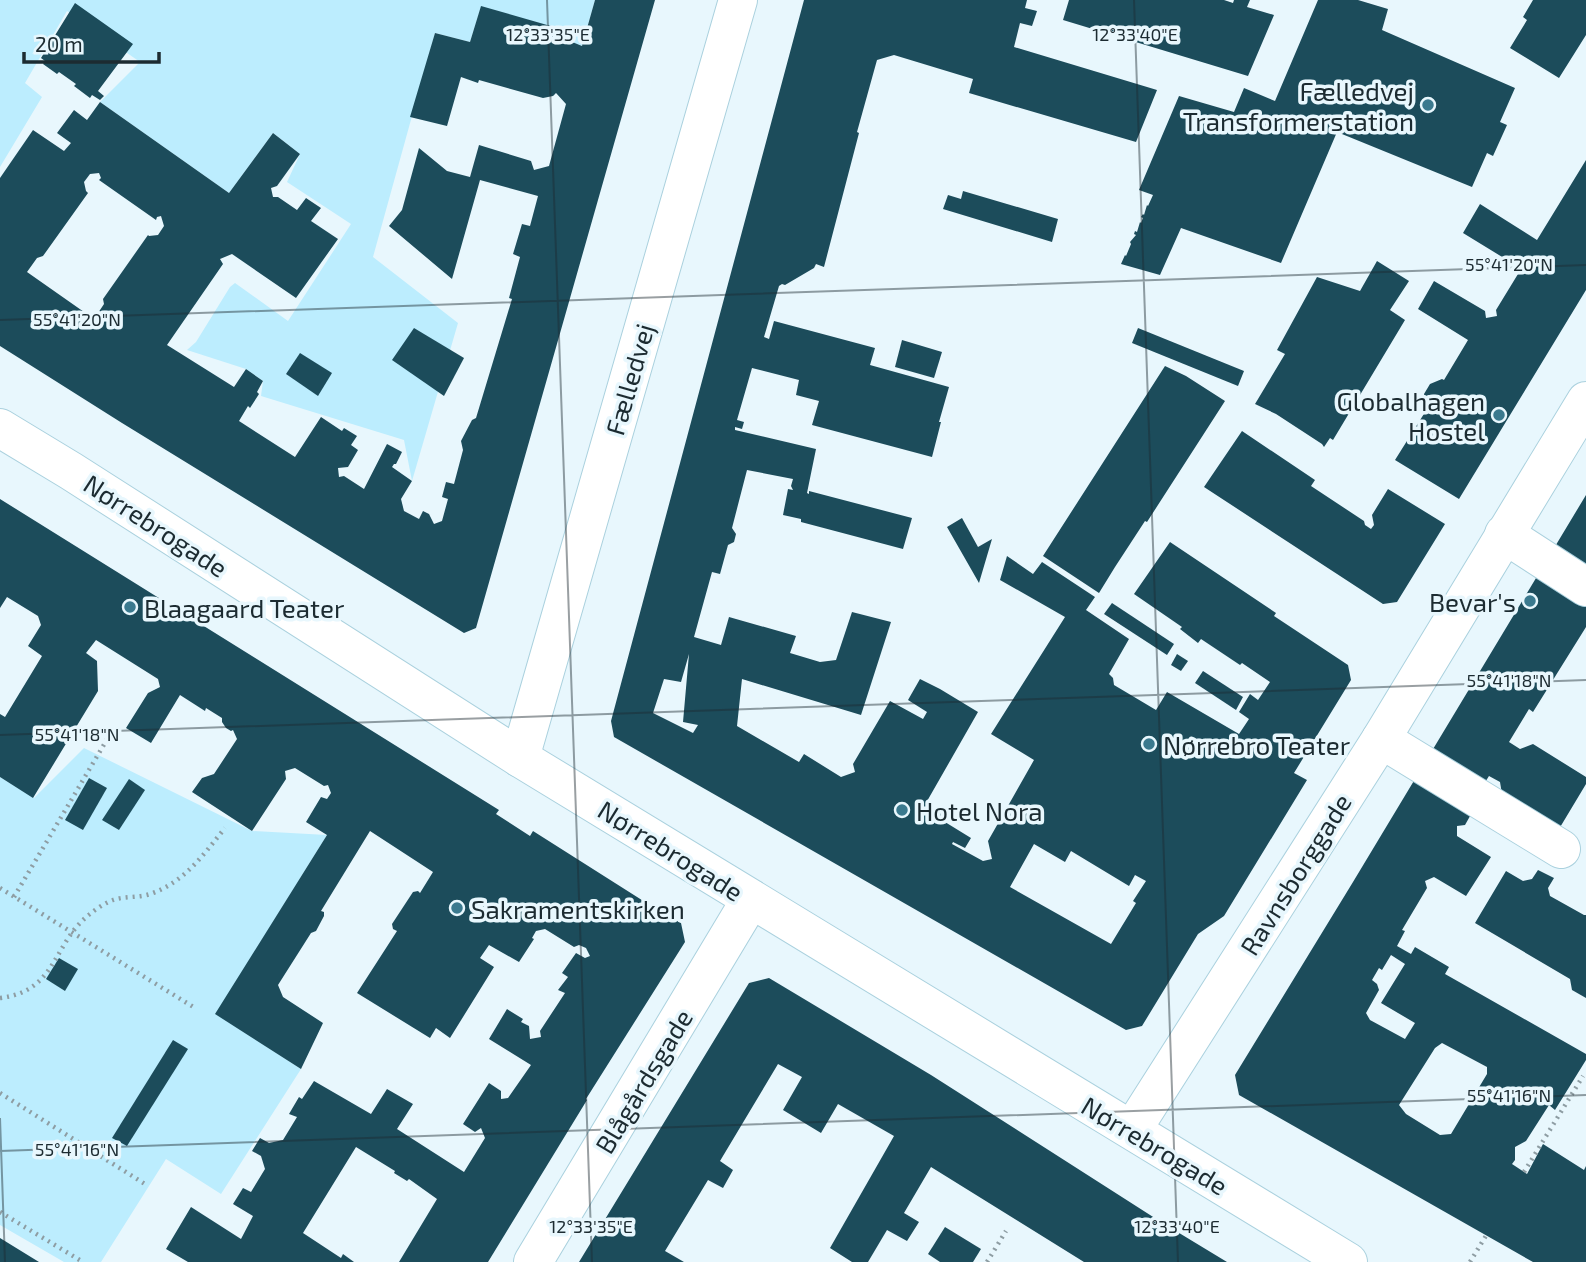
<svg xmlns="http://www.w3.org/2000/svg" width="1586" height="1262" font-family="'Exo 2',sans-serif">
	<rect width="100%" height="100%" fill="#e8f7fd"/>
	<g fill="#bcedfe">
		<polygon points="0,0 595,0 582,46 565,39 568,32 481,7 470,42 435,33 373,257 458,323 412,481 404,440 261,396 263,381 246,369 187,350 196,342 230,287 235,283 288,321 351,224 287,182 300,154 273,133 229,193 100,102 140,62 67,11 25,83 42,97 0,167"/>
		<polygon points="84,748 252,831 327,835 216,1014 301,1069 221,1194 166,1159 101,1262 64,1262 0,1225 0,777 34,798"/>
	</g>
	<g fill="#1c4c5b" fill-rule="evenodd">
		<path d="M595,0H655L476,628L464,633L122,423L0,346V178L33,130L64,151L71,143L57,133L74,110L87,120L100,102L229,193L273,133L300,154L277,186L271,188L273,197H278L297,210L306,198L321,208L311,221L338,239L296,298L232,254L220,259L223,264L167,345L234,387L246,369L263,381L257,392L259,394L250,408L248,406L239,421L295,457L321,417L342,431L344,428L357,436L351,445L358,450L348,467L338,468L339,477L344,476L364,489L387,444L402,452L396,464H394L392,467L412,481L401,499L404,511L419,519L423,511L429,514L434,524L442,521L448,499L442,497L446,482L454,484L463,450L461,441L472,420L476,418L512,299L509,298L520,257L513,254L522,224L530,226L538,196L480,180L452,279L389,226L402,210L419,148L447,171L470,177L479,145L531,161L534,170L549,166L566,104L556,93L553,96L543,98L479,80L478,83L461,77L447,126L410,117L435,33L470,42L481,6L568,31L565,39L582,46ZM99,173L101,178L99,180L156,220L157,217L161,216L164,226L158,235L149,236L148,235L103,299L104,304L94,319L27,272L37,258L43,256L88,193L86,191L84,182L90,174Z"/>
		<path d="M804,0H1027L1025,8L1037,11L1032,26L1020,23L1014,47L1157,90L1136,142L969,93L973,79L894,55L877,60L857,132L859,133L824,267L816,264L814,268L785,285L782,284L779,286L764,337L769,339L774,321L875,348L870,365L949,387L939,422H941L932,457L812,425L819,401L796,395L799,380L752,368L737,420L744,422L742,429L735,427V430L816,449L807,493L809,494V491L912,518L903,549L801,522V519L783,515L788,489L793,490L791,486L793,479L747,470L732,528L736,534L734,542L728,545L720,574L712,572L694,637L721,645L729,617L796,636L790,653L820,662L836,660L852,612L891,622L861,715L742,679L737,726L799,762L804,754L841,777L855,772L853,764L890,701L923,719L927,712L908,700L920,679L940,689L978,712L926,803L949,817L945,822L971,838L965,848L953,842L952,844L983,861L992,859L988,841L1034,760L991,734L1065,617L1000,580L1007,556L1033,574L1042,562L1095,597L1086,610L1129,639L1109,674L1113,678L1114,685L1156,710L1167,692L1239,734L1249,719L1239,712L1250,694L1258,700L1270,682L1242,663L1240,665L1201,639L1198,643L1180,629L1182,627L1134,594L1170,542L1276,613L1274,616L1348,665L1351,680L1294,773L1307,780L1224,916L1198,934L1142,1026L1126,1030L614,737L611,721ZM689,654L683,722L698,725L693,733L653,713L664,679L681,682ZM1034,844L1065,862L1071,851L1129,886L1135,875L1146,881L1133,901L1136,903L1111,944L1010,887Z"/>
		<polygon points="1069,0 1224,0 1233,3 1234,0 1250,0 1247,7 1274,15 1248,76 1063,20"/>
		<polygon points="1318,0 1358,0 1388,9 1382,30 1515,88 1500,122 1507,125 1493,156 1487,153 1472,187 1337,132 1281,263 1181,228 1160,275 1121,264 1125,255 1126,256 1131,244 1130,242 1136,235 1134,234 1135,231 1137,232 1140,222 1141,223 1143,218 1141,217 1143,214 1144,215 1147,205 1148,206 1153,195 1139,190 1179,96 1234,112 1244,88 1275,101"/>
		<polygon points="1533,0 1586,0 1586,35 1559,78 1510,48 1527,20 1523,17"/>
		<polygon points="75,3 133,44 98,91 104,96 100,100 92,95 90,98 74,86 76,84 59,72 57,74 43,64 45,61 41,58"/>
		<polygon points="1586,160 1586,290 1459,499 1395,460 1427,409 1424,407 1424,394 1430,384 1442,379 1444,380 1468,340 1418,309 1434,281 1485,311 1486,318 1497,316 1496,310 1518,274 1522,273 1519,262 1512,263 1463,233 1480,204 1537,240"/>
		<polygon points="963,191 1058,219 1052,242 943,209 948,195 961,199"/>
		<polygon points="1377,261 1409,281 1390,310 1405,320 1333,440 1330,438 1324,447 1322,444 1276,414 1255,404 1285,354 1277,350 1317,277 1360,291"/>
		<polygon points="414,328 464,358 444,396 392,360"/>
		<polygon points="1138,328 1244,371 1238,386 1132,343"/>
		<polygon points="902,340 942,352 934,378 895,367"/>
		<polygon points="300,353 332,373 318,396 286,374"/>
		<polygon points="1165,366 1186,376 1225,401 1147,522 1145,521 1115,567 1099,593 1043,556"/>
		<polygon points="1242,431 1315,480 1311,486 1364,521 1365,525 1371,529 1374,525 1372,515 1388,489 1445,524 1397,602 1383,604 1204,487"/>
		<path d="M1586,495V627L1533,712L1529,709L1509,742L1520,749L1533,744L1586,777V784L1559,829L1502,794L1500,782L1489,776L1470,806L1474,809L1465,825L1457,826V836L1491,857L1466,896L1434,877L1425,881L1427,888L1402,930L1405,931L1397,946L1411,954L1415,947L1449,967L1445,974L1586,1054V1060L1555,1110L1549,1105L1526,1141L1515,1147V1160L1512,1164L1527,1174L1543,1144L1584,1170L1586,1166V1262H1533L1239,1095L1235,1075L1353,882ZM1391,955L1405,964L1381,1003L1415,1023L1405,1039L1370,1020L1366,1013L1379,990L1377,984L1372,980L1379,968L1382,970ZM1442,1043L1487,1067V1074L1451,1134L1440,1135L1406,1114L1399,1105L1435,1048Z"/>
		<polygon points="0,499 499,810 496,814 530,836 533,831 656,909 681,923 685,942 586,1099 587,1100 488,1262 399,1262 437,1199 409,1179 407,1181 394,1173 395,1171 356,1147 303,1233 341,1258 343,1254 354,1262 188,1262 166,1249 191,1207 241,1239 253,1216 233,1204 243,1188 251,1192 265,1169 261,1156 252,1151 260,1138 269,1143 283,1140 297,1117 289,1114 299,1097 302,1099 314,1081 371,1114 387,1089 413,1104 397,1129 464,1172 485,1138 481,1128 475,1132 463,1124 489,1083 501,1091 501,1099 508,1098 531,1065 489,1039 507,1009 523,1019 521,1022 529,1026 530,1039 541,1037 540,1031 565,993 558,990 568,977 562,973 576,953 585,958 590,956 586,948 579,945 574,947 545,929 536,931 532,938 534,939 519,962 489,945 480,958 494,967 450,1038 436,1028 430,1038 357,993 397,931 393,929 392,924 413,892 418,891 420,893 433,872 370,831 321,911 324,912 324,916 316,931 311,933 278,985 283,997 323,1023 301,1069 215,1014 327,835 306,822 321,797 327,799 331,793 328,785 324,786 295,768 285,771 286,779 252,831 192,792 202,778 214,774 237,739 233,730 231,731 226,728 222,722 222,718 206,708 205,711 180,695 151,743 126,728 148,693 160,687 158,679 96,640 86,653 97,661 98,691 33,798 0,777 0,714 5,717 42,656 28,646 41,625 38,616 7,597 0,608"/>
		<polygon points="962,518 978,547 992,539 979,583 947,527"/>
		<polygon points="1112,603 1174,644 1167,655 1104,614"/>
		<polygon points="1177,654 1188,661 1181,671 1171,665"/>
		<polygon points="1203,671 1243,697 1236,710 1195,683"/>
		<polygon points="89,778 107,788 83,830 65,820"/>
		<polygon points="129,779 145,790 119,830 102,820"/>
		<polygon points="1538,870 1554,878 1548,888 1550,896 1584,915 1586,915 1586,998 1572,990 1570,979 1475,923 1506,871 1523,881 1532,879"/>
		<polygon points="59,958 78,969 65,991 46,979"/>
		<polygon points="769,978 931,1075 1161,1222 1227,1262 1084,1262 931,1167 904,1213 919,1222 907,1241 887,1230 868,1262 852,1262 830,1248 894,1136 838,1104 821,1133 783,1110 802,1077 778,1064 720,1161 733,1170 723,1188 708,1180 665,1251 684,1262 579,1262 749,983"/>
		<polygon points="173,1040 188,1049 127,1146 112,1138"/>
		<polygon points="945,1227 981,1249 973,1262 940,1262 928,1254"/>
		<polygon points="0,1238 39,1262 0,1262"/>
	</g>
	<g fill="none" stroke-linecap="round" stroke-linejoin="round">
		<defs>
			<g id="minor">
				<polyline points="0,428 71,471 520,758 1348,1262"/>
				<polyline points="1504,534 1586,587"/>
				<polyline points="1381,739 1561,849"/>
				<polyline points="520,758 738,0"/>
				<polyline points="1132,1130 1381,739 1586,401"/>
				<polyline points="533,1262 751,899"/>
			</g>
		</defs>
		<use href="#minor" stroke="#aad1de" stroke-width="40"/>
		<g stroke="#8e9da3" stroke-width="4.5" stroke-dasharray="2 5" stroke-linecap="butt">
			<polyline points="0,888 195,1008"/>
			<polyline points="14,897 109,736"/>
			<path d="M0,998C58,991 52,943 90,914C96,909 105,903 113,900C124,896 138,898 150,894C185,882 203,855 225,828"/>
			<polyline points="0,1093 145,1184"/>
			<polyline points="1524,1172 1583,1076"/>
			<polyline points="0,1212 83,1262"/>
			<polyline points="987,1262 1006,1231"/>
			<polyline points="1470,1262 1487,1234"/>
		</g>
		<use href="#minor" stroke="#fff" stroke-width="38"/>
	</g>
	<path fill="none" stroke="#1c2b31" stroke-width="2" stroke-opacity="0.45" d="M547,0L592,1262M1134,0L1178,1262M0,320L1586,265M0,735L1586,680M0,1118L5,1262M0,1151L1586,1095"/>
	<g fill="#3a798e" stroke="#e8f7fd" stroke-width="2.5">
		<circle cx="1428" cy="105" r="7"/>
		<circle cx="1499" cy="415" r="7"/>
		<circle cx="1530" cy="601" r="7"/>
		<circle cx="130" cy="607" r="7"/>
		<circle cx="1149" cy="744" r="7"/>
		<circle cx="902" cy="810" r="7"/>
		<circle cx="457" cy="908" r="7"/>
	</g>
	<g text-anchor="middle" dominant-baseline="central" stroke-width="7" stroke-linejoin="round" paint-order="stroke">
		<g font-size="26" fill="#1c2b31" stroke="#e8f7fd" text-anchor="start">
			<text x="1414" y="90" text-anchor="end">Fælledvej<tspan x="1414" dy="30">Transformerstation</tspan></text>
			<text x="1485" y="400" text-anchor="end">Globalhagen<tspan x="1485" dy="30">Hostel</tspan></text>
			<text x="1516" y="601" text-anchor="end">Bevar's</text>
			<text x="144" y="607">Blaagaard Teater</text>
			<text x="1163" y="744">Nørrebro Teater</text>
			<text x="916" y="810">Hotel Nora</text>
			<text x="471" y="908">Sakramentskirken</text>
		</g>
		<g font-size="26" fill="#1c2b31" stroke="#e8f7fd">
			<text transform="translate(629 379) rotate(-74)">Fælledvej</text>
			<text transform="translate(156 525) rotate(33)">Nørrebrogade</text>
			<text transform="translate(671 850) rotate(32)">Nørrebrogade</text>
			<text transform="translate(1295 874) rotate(-58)">Ravnsborggade</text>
			<text transform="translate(643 1081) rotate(-59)">Blågårdsgade</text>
			<text transform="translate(1155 1145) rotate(31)">Nørrebrogade</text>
		</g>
	</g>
	<g font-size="18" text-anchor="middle" fill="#1c2b31" stroke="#e8f7fd" stroke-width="7" stroke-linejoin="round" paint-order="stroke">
		<text x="548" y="41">12°33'35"E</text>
		<text x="1135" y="41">12°33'40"E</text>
		<text x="1509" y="271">55°41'20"N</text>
		<text x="77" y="326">55°41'20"N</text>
		<text x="1509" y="687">55°41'18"N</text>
		<text x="77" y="741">55°41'18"N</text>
		<text x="1509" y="1102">55°41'16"N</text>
		<text x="77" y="1156">55°41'16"N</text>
		<text x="591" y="1233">12°33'35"E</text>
		<text x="1177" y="1233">12°33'40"E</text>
	</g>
	<path d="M24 52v10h135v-10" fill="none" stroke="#1c2b31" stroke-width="3.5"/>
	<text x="35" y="52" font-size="21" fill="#1c2b31" stroke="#e8f7fd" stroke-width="5" paint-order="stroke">20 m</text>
</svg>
